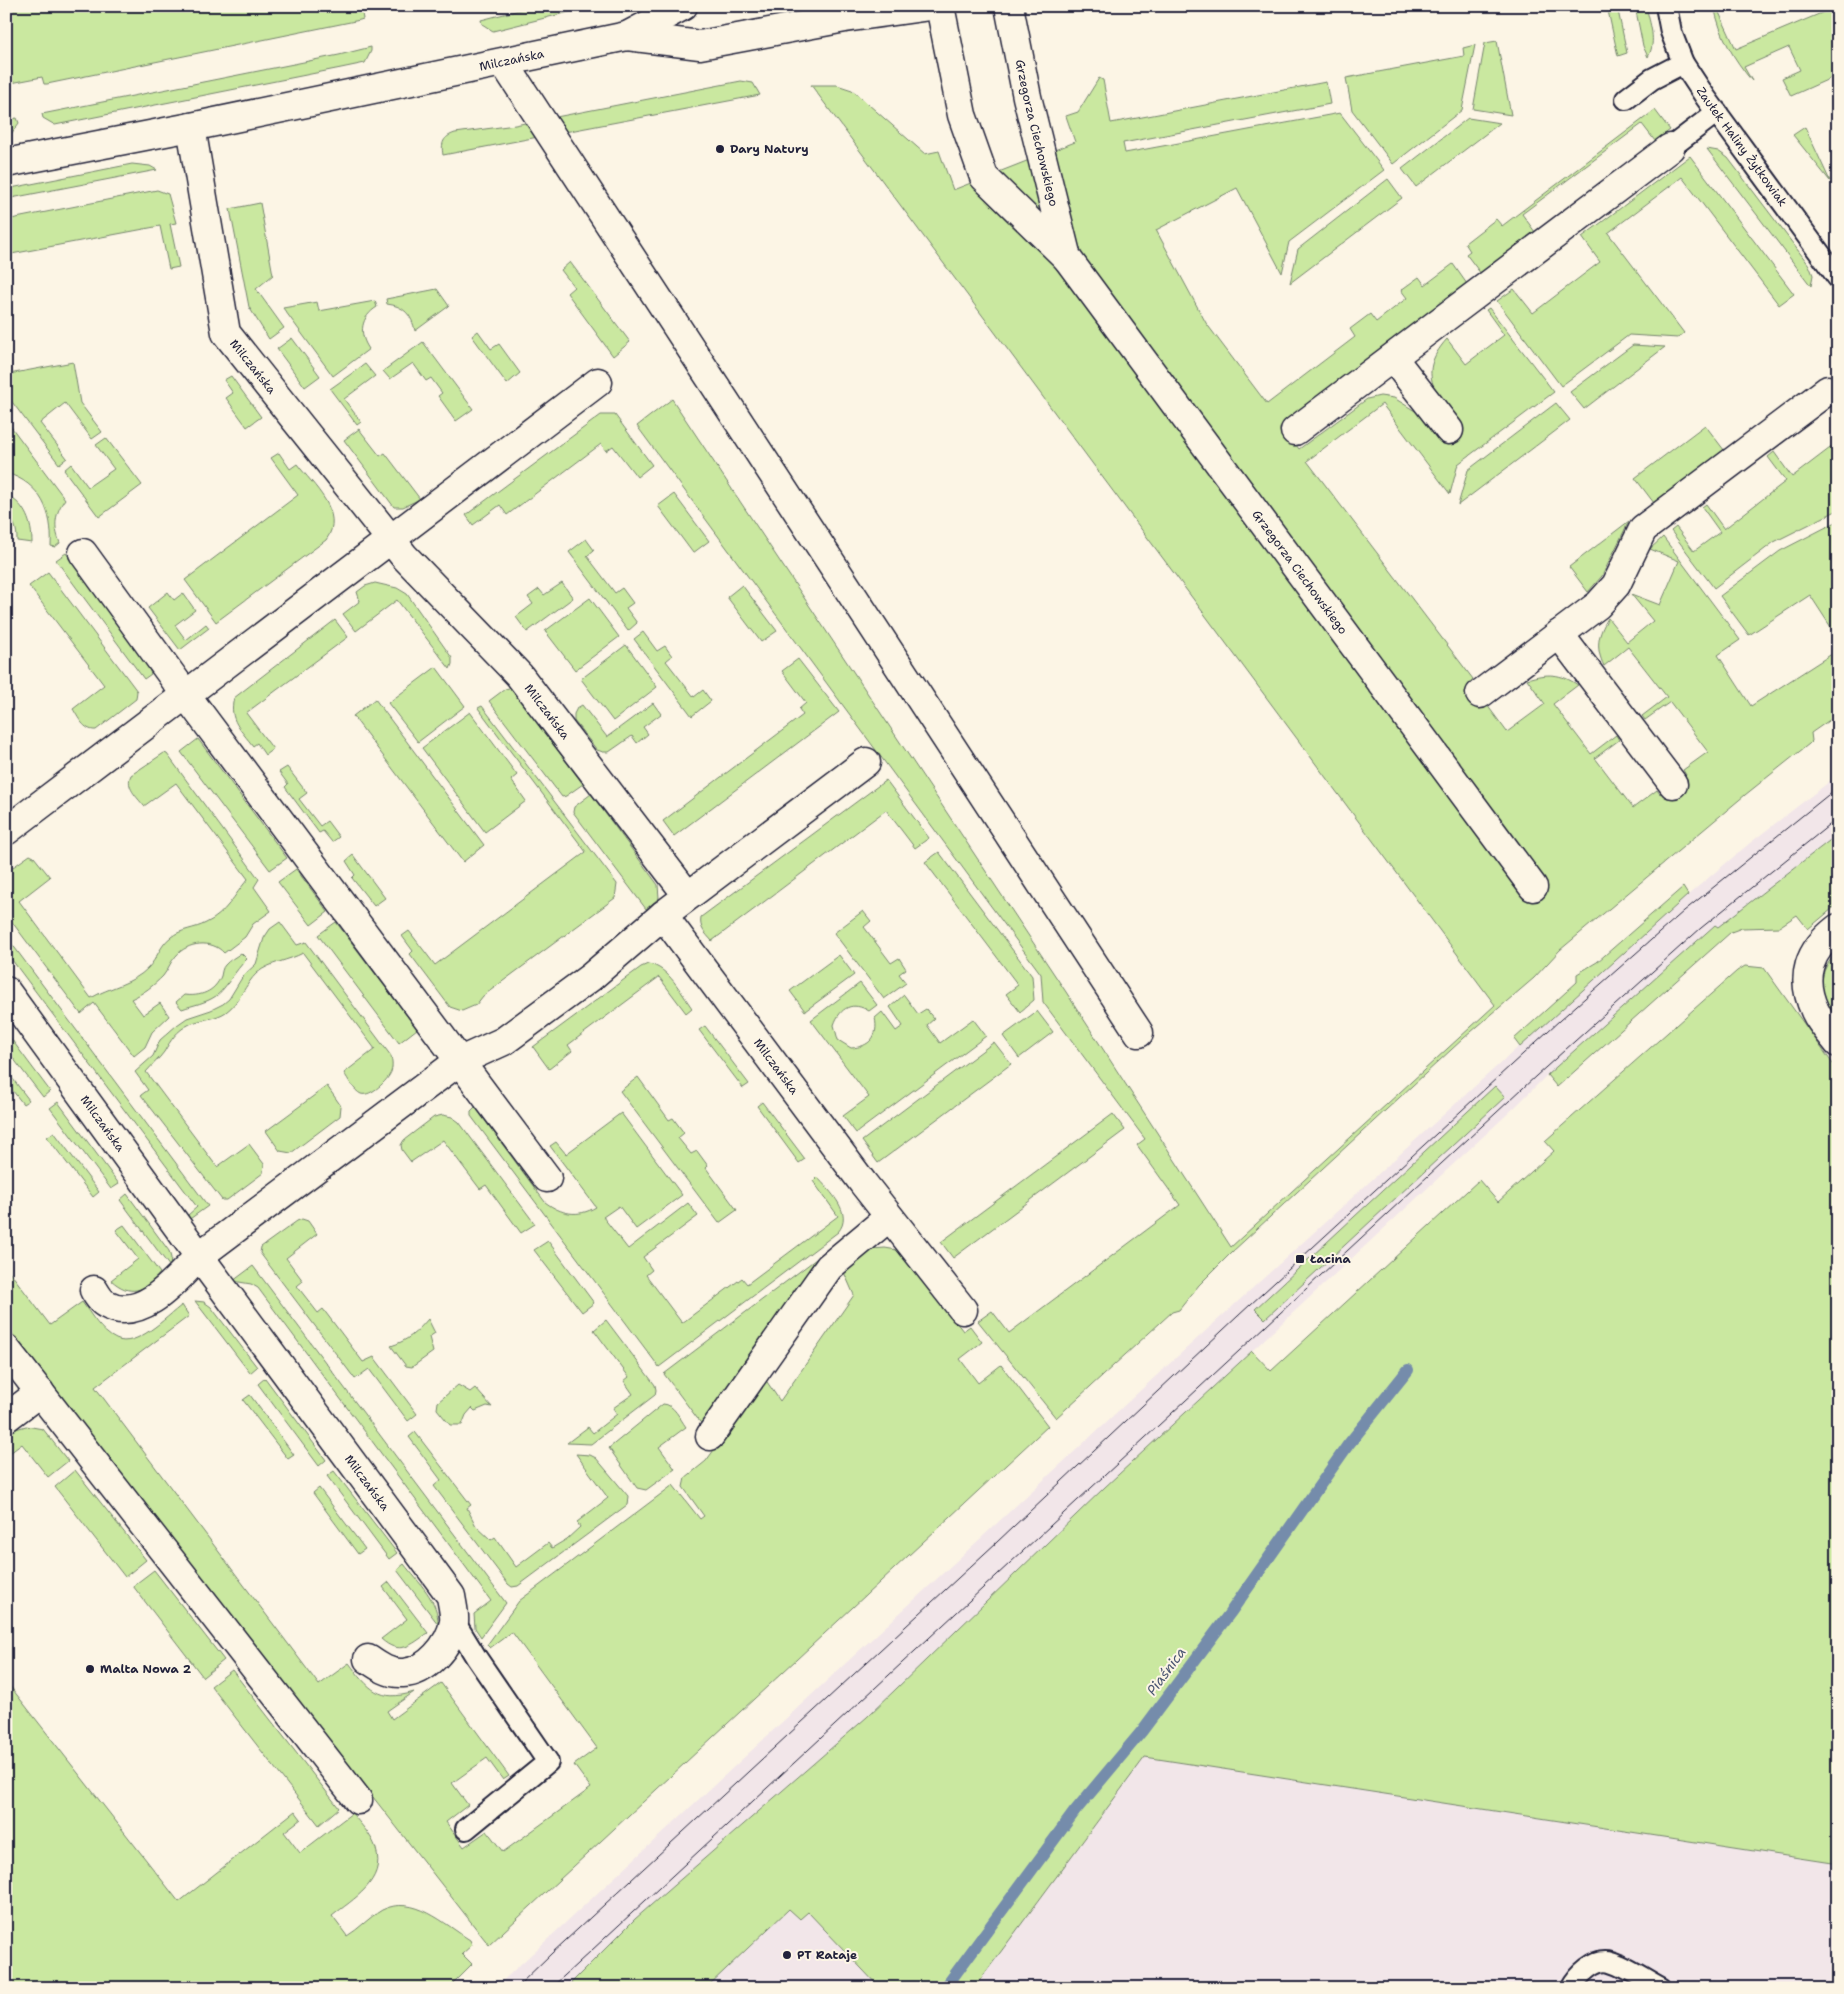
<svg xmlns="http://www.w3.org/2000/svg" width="1844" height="1994" font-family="'Shantell Sans',sans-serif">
	<rect width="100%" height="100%" fill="#fcf5e5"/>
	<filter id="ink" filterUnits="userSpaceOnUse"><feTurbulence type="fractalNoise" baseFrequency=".02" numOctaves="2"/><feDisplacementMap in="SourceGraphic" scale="10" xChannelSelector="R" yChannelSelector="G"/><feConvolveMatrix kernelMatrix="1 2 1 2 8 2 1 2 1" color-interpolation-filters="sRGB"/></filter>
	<g filter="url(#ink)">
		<g fill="#f2e6e9">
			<polygon points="1838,775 1838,834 1718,927 1715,925 1547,1075 1515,1107 1105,1487 867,1717 635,1919 566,1988 495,1988 1156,1376 1485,1077 1688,895 1750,843"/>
			<polygon points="1145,1757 1838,1864 1838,1988 974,1988"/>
			<polygon points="802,1861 925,1988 663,1988"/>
		</g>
		<g fill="#cae8a0" stroke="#76856e">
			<polygon points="6,6 367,6 361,8 363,19 360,20 47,84 44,84 42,77 11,83 12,91 6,92"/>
			<polygon points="535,6 580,6 569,12 493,31 482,24 481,20"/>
			<polygon points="1607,6 1617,6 1627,53 1618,56"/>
			<path d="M1635,6H1646C1650,24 1657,41 1648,57L1643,46Z"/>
			<path d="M1714,6H1716L1736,49L1838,6V75L1791,96L1782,78L1800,70L1789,47L1744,67L1752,81C1733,58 1720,36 1714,6Z"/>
			<polygon points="1497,41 1511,115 1473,109 1485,43"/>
			<polygon points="1475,45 1462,110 1393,164 1352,110 1346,78 1464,56 1463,48"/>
			<polygon points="371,47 371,51 365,63 341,68 55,125 43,118 42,114 339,55"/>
			<path d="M1099,78L1103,80L1111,123L1326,82L1330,104L1123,143L1125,153L1340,113L1384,170L1289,242L1282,273L1237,188L1156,230L1206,323L1267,404L1355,337L1350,329L1370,314L1376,322L1407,298L1401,290L1419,277L1425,285L1453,264L1467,284L1281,425L1299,449L1367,399L1380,396L1394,398L1420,414L1443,444L1463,430C1442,397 1412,378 1447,339L1466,364L1504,335L1486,310L1489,308L1554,392L1458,464L1450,494L1382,404L1307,461L1473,679L1470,682L1507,732L1545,704L1527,679C1547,673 1560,673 1578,685L1553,704L1591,754L1616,735L1619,740L1595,758L1633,808L1657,790L1660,794L1686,775L1683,770L1708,752L1670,702L1645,720L1642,716L1667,697L1628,647L1604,666C1595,647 1598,635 1608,618L1627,642L1653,621L1631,594L1660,605L1679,561L1650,549L1663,537L1740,640L1718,655L1751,706L1838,650V723H1834L1831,719L1811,733L1812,741L1809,744L1745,795L1560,950L1534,978L1464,1038L1232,1252L1199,1285L1179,1310L1172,1312L1056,1418L978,1321L992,1311L1009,1333L1180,1205L1137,1145L1145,1139L1043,1002L1041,974L637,426L672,399L1066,992L1231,1247L1495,1005L811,85H837L852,90L925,154L939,151L953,190L1075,142L1066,116L1078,112Z"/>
			<path d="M741,81L753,83L760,95L443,155C441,143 443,137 455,133L515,125Z"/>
			<polygon points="1655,110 1670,130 1655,141 1642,124 1522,214 1535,232 1481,274 1466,254 1470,251 1465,243 1496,219 1502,226"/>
			<polygon points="17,118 19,123 11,134 6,135 6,120"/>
			<polygon points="1468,118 1500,123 1416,187 1402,169"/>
			<polygon points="1805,127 1830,181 1793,135"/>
			<polygon points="1707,149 1718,151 1728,158 1809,265 1813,275 1811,286"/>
			<polygon points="1690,156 1794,294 1779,305 1682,177 1608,233 1684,333 1678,338 1629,335 1561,386 1497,301 1514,289 1533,313 1600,262 1582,237"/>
			<polygon points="132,164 150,166 157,170 6,199 6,189"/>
			<polygon points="1388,179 1402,198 1290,283 1298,249"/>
			<polygon points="157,190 168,194 176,223 170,224 179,267 169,269 160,226 6,255 6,220"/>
			<polygon points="260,203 273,275 256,289 284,328 269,339 249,307 230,209"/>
			<polygon points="570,262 630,342 613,356 567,293 574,287 561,270"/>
			<path d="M437,289L449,306L415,331C412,315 404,306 387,304L386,299Z"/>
			<path d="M375,301L377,307C361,317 358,333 369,349L333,376L283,308L317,302L319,311Z"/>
			<polygon points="478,331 491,349 499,344 520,373 507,384 472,336"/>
			<polygon points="292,338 320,376 305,387 277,349"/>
			<polygon points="423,342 473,409 456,421 438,396 442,393 431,378 426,381 413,363 390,379 383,371"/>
			<polygon points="1633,345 1665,347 1584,409 1570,392"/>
			<polygon points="73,362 80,403 102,432 92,439 65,403 40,423 67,458 59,464 6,394 6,377 9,374"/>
			<polygon points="365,364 375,376 344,399 361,422 357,425 330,389"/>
			<polygon points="231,376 261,417 247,427 226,398 233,393 224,380"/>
			<polygon points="1556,403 1570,420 1458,505 1468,470"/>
			<polygon points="601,415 615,415 652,465 637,477 613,446 606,451 601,444 507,515 500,505 473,525 466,515"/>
			<path d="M6,420L65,499C55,513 53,526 60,543L55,547L51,546C53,513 41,483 6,473Z"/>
			<polygon points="1705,425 1724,450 1654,503 1635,478"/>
			<polygon points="359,429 380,456 385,453 420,499 403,507 394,507 344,440"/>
			<polygon points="106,438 142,485 99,517 64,470 71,464 88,487 114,469 96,445"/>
			<polygon points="1838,442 1838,510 1774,542 1714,588 1671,531 1676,527 1694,551 1720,532 1702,507 1706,504 1724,529 1786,481 1768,457 1774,452 1792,477"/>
			<path d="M279,453L290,469L297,464C313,485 346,513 326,540L216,622L185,580L298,495L271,458Z"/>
			<polygon points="674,494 709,541 693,553 658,506"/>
			<path d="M6,495C26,504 32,524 32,543L17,541C17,529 15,522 6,515Z"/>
			<polygon points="1629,521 1602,576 1588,592 1569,567"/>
			<polygon points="1838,521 1838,638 1810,595 1749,635 1720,596 1780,551"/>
			<polygon points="586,539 594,550 587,556 615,593 622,588 633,603 626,608 637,623 628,631 569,552"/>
			<polygon points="66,553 148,667 151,674 144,679 56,560"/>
			<path d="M48,572L137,691L136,699L96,730C84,731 78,717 73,709L104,685L29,586Z"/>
			<polygon points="375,583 397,588 407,594 452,658 452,664 450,669 397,600 356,631 343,614 360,601 357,592 365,586"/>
			<polygon points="562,583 573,598 527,632 516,617 533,604 528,597 539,589 544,595"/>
			<polygon points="742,585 777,631 761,642 727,597"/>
			<polygon points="168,592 174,600 183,593 195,610 175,625 186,640 206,624 209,628 180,650 148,608"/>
			<polygon points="590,598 619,637 575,670 545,631"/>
			<path d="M335,620L348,637L246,713L273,749L265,755L257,743L253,746C241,730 228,720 234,698Z"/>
			<polygon points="643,632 657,651 665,646 672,656 666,661 694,697 703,690 711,701 692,716 634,639"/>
			<polygon points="626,645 657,687 613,721 581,679"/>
			<polygon points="798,659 839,712 674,836 663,821 803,715 799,709 806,703 782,671"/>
			<polygon points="436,667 465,706 418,742 388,703"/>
			<polygon points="509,688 512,689 583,784 566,796 562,797 489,701 505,689"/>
			<polygon points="375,699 484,845 463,862 353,716"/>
			<polygon points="653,703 661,714 643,727 648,734 637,743 632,736 609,752 603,752 597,750 574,721 574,714 577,708 582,705 607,737"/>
			<polygon points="482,706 617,884 615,898 483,996 476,1005 462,1011 450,1007 410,954 413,951 402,936 409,931 435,965 586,852 478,708"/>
			<polygon points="470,712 517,775 511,780 526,801 485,832 422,748"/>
			<polygon points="198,739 287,858 270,870 181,752"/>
			<path d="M164,753L167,754L259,879L254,887L271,911L253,924L245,937L224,953C212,939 187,942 176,956C170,962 168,970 163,976C153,986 144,993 131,999L143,1015L160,1003L169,1016L152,1032L145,1047L134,1056L94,1003L81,1014L6,914V872L30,855L34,857L50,877L19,901L91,998C109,987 133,984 148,968C157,959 160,945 171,937C181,929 195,929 206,923C226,914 234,895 248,879L176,783L144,806C137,797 125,787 131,775Z"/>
			<polygon points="287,767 307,793 299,799 320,826 327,821 339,837 332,842 323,831 319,833 285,787 288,784 279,772"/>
			<path d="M886,780L929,838L915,848L886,810L712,941C705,933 699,928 701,917Z"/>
			<polygon points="591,794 658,885 659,898 646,909 573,812 574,807"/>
			<polygon points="1838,834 1838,904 1808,929 1797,915 1779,927 1742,928 1731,932 1557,1087 1547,1075 1715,925 1718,927"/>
			<polygon points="939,852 1032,976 1034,1000 1020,1012 1006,994 1018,985 925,862"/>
			<polygon points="353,855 385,898 374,906 352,878 355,875 346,861"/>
			<polygon points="296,869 328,912 311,925 278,882"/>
			<polygon points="1683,887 1688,895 1520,1047 1514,1039 1577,982 1577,974 1597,962"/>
			<polygon points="863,911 871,921 864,927 891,963 899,958 906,969 899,974 906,983 884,999 834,933"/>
			<path d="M280,922L297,945L306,942L391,1056C392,1062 393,1066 391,1072C388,1080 371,1097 361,1094C354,1091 348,1079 344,1073L375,1049L303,953C288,961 270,962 257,973C245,984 240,1002 226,1012C216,1019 201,1019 190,1024C176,1031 171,1040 164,1052C159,1059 152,1065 146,1072L217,1167L249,1144L264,1164L263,1173L227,1200H222L141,1095L148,1090L135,1072L153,1056L160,1040L177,1025L187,1018L211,1010L223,1004L229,999L243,976L256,964L264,938L270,929Z"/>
			<polygon points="336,922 417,1029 399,1043 318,935"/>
			<polygon points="6,936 208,1206 187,1221 188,1215 197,1207 6,952"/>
			<path d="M1838,952V1012L1834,1014C1819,991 1816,972 1838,952Z"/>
			<path d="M241,953L247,959C235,970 226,989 216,996C206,1003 193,1005 182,1009L176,1002L184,995C200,997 215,992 221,976C222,972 222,968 225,965C229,960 236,957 241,953Z"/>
			<polygon points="839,955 854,975 805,1011 790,991"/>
			<path d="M648,964C669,967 681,993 692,1008L686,1013L659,977L568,1045L572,1051L549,1069L533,1047L641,967Z"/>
			<polygon points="1745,966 1764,968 1838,1071 1838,1864 1145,1757 974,1988 880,1988 808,1912 800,1919 789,1909 706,1988 575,1988 571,1983 635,1919 867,1717 1105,1487 1252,1351 1271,1371 1479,1180 1498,1202 1554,1151 1545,1141 1737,971"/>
			<path d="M860,983L877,1005L869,1011C853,1001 840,1007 834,1025L838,1040L851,1048C870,1047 879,1036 875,1018L882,1012L896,1031L903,1026L890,1007L904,995L918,1014L926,1009L934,1019L927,1025L940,1043L973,1019L986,1036L856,1133L843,1116L869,1097L811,1020Z"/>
			<polygon points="1037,1011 1053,1032 1019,1058 1003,1036"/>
			<polygon points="705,1026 749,1084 743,1088 699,1030"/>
			<polygon points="6,1032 50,1091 43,1097 6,1049"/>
			<polygon points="994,1042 1011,1064 878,1163 862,1141"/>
			<polygon points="6,1070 29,1100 23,1104 6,1082"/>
			<polygon points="638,1077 669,1120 673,1118 684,1133 678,1138 691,1154 697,1151 708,1166 706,1168 737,1210 719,1223 620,1091"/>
			<polygon points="327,1086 341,1106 340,1116 291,1153 280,1151 266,1131"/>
			<polygon points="1495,1086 1505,1097 1265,1319 1255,1309"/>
			<polygon points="58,1102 119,1184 111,1189 50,1108"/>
			<polygon points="762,1102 805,1159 799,1163 757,1106"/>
			<path d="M475,1107L545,1202C561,1214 578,1218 596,1207L550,1146L556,1142L566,1154L621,1113L682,1195L636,1229L619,1206L603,1217L628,1249L688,1203L698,1216L643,1257L652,1270L646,1275L682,1323L742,1278L747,1284L838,1216L813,1181L817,1177C830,1191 854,1214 838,1232L659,1367L471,1116V1111Z"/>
			<polygon points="1113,1114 1125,1130 953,1258 941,1242"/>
			<polygon points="443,1115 452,1117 459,1122 535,1224 521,1233 486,1185 480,1189 443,1140 411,1162 402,1150 401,1145 404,1140 434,1117"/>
			<polygon points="54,1132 99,1192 93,1197 47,1137"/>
			<polygon points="127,1194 169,1251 171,1258 170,1267 120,1200"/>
			<polygon points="302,1219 308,1221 317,1234 286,1258 303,1281 297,1286 318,1313 323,1309 363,1362 374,1357 417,1414 408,1421 369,1369 355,1379 260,1253 261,1247 297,1221"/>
			<path d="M124,1225L160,1273C144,1292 130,1297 111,1280L138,1259L116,1230Z"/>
			<polygon points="548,1241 594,1303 582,1312 534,1250"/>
			<path d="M885,1248L897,1250L906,1257L963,1331L970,1326L982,1342L960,1359L978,1383L1001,1365L1048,1426L489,1945L6,1329V1267L50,1325L82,1302C91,1314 101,1332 116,1339C136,1349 166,1317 182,1305L189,1316L95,1387L319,1685L349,1663C369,1689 379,1703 414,1692L387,1711L392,1719L441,1683L509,1776L503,1780L487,1758L452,1783L468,1805L446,1822L464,1847L487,1831L503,1852L591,1788L574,1765L597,1748L512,1632L490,1648L487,1645L519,1601L673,1485L700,1519L704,1516L683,1487L685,1478L706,1461L765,1379L780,1401L854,1295L843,1270L872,1249Z"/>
			<polygon points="824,1253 703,1426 664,1374"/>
			<polygon points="253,1266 506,1603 481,1637 475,1628 474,1614 491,1601 258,1288 251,1284 233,1281"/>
			<polygon points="195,1301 204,1302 211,1307 257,1367 250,1373"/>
			<path d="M428,1319L435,1333L429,1337L433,1352L412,1367L406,1366L391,1346C407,1341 417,1332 428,1319Z"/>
			<polygon points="606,1320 655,1385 656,1390 655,1395 591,1444 567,1443 588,1427 593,1433 617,1414 613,1408 633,1394 624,1381 629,1377 594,1330"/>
			<polygon points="265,1378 326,1460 319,1466 258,1384"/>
			<polygon points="458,1385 470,1392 475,1388 492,1407 487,1406 475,1411 472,1408 466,1415 462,1425 450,1425 437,1409 438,1402"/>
			<polygon points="250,1395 294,1455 288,1459 243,1400"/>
			<path d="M663,1404C674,1404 680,1419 686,1427L659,1447L675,1469L646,1490L637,1488L609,1448Z"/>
			<polygon points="26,1426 43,1429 68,1461 48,1477 22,1444 6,1456 6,1432"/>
			<polygon points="415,1432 471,1505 467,1508 476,1526 491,1540 495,1537 516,1567 548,1543 552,1548 567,1539 580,1527 577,1522 608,1498 576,1454 590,1455 596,1458 628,1496 627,1505 518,1586 512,1587 508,1584 434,1486 441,1480 409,1437"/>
			<polygon points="75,1470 146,1560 125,1577 55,1487"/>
			<polygon points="334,1471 397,1553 389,1559 327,1476"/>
			<polygon points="319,1488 365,1549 358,1554 313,1493"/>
			<path d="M404,1564C418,1582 439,1601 438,1624L397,1570Z"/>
			<polygon points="154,1570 224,1660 203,1677 133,1586"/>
			<path d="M389,1582L428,1633C411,1645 400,1656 381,1639L407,1619L383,1587Z"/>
			<polygon points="232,1670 339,1808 319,1825 211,1686"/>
			<path d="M6,1681L179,1902L295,1811L301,1819L284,1832L300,1853L352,1813C360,1824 372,1835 376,1849C386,1881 353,1899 332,1916L347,1936C359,1929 369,1917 382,1910C414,1894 444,1924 470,1940L472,1945L462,1954L472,1964L448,1988H6Z"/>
		</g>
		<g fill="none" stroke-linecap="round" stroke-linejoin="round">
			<polyline stroke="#758cab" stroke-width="12" points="945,1988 1075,1811 1142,1731 1230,1613 1348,1445 1408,1370"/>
			<defs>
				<g id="lane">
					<path id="s1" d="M1666,6L1671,32L1683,63L1706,98L1838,278"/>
					<polyline points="1626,99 1652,79 1683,63"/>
					<polyline points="1670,148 1717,112"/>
					<polyline points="454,1621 476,1657 548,1762 466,1829"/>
					<path d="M1571,1988C1578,1975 1595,1957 1611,1962C1628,1967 1645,1980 1661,1988"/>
				</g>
				<g id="street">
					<path id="s2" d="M940,6L962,115L984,177L1067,258L1533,887"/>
					<path id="s3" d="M1009,6L1027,97L1067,258"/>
					<polyline points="627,36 700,45 845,18 930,6"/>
					<polyline points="504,63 1139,1033"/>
					<path id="s4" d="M191,127L226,333L404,556L519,675L688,896"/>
					<path id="s5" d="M6,163L191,127L627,36L683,6"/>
					<polyline points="1393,358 1449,430"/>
					<polyline points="1295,431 1670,148"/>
					<polyline points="83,553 186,695 547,1178"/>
					<polyline points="1559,634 1673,784"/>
					<polyline points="1480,694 1598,605 1616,585 1643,529 1828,390"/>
					<polyline points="6,831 598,382"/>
					<path id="s6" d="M663,915L863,1183L963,1310"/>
					<path d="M1838,928C1809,950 1799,977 1815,1011C1820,1022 1830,1033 1838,1043"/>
					<path id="s7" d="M6,991L199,1256L451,1596C452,1604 455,1614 454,1622C450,1645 427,1672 403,1673C389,1674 378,1666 368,1659"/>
					<path d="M94,1290C97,1295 101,1302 106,1304C141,1324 178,1278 199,1256L458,1062L504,1041L591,977L663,915L866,762"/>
					<polyline points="6,1349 358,1800"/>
					<polyline points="6,1418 40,1392"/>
					<polyline points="710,1436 829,1267 889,1217"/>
				</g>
			</defs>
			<use href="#lane" stroke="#22223b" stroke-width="24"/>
			<use href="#street" stroke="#22223b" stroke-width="31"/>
			<use href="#lane" stroke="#fcf5e5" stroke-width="20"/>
			<use href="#street" stroke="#fcf5e5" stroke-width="28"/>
			<g stroke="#22223b" stroke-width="1">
				<polyline points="516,1988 552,1953 997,1542 1238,1316 1560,1020 1684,911 1838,787"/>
				<polyline points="551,1988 1536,1076 1701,928 1838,818"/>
			</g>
		</g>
	</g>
	<g fill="#22223b" stroke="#fcf5e5" stroke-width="2">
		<circle cx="720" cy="149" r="5"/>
		<rect x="1295" y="1254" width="10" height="10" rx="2.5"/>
		<circle cx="90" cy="1669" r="5"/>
		<circle cx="787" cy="1955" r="5"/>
	</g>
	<g text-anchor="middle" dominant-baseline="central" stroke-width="4" stroke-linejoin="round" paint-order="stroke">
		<g font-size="12" fill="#22223b" stroke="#fcf5e5">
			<text stroke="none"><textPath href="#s5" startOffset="516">Milczańska</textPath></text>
			<text stroke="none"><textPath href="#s3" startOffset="130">Grzegorza Ciechowskiego</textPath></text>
			<text stroke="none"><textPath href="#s1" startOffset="162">Zaułek Haliny Żytkowiak</textPath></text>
			<text stroke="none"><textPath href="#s4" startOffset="252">Milczańska</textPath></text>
			<text stroke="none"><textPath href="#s2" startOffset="684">Grzegorza Ciechowskiego</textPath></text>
			<text stroke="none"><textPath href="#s4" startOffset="706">Milczańska</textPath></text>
			<text stroke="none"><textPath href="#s6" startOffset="189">Milczańska</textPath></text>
			<text stroke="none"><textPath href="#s7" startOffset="164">Milczańska</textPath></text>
			<text stroke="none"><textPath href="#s7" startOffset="610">Milczańska</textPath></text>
		</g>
		<g font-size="12" font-weight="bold" fill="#22223b" stroke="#fcf5e5" text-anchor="start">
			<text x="730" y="149">Dary Natury</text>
			<text x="1310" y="1259">Łacina</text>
			<text x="100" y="1669">Malta Nowa 2</text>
			<text x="797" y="1955">PT Rataje</text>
		</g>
		<g font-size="14" font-style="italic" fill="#4c5773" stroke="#fcf5e5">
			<text transform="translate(1166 1671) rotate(-54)">Piaśnica</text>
		</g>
	</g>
	<rect width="1844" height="1994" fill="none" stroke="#fcf5e5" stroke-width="25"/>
	<rect x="12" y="12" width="1819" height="1969" fill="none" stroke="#22223b" stroke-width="2" filter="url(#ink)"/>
</svg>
